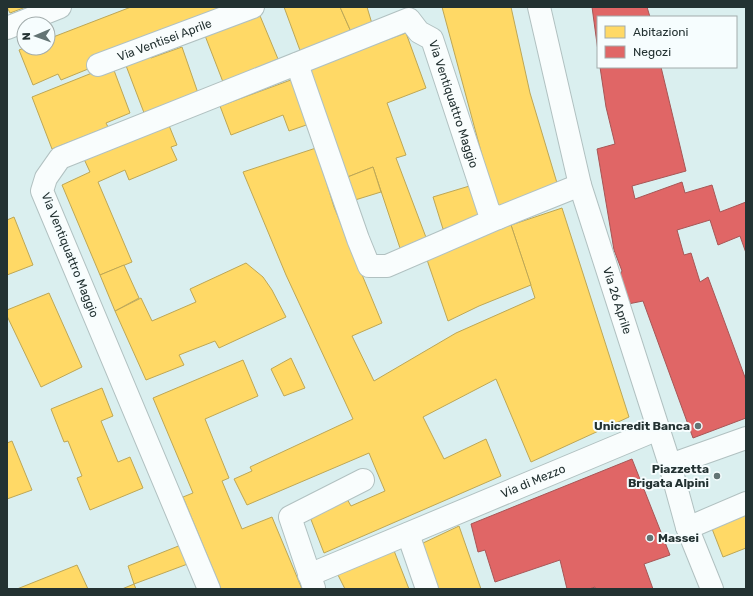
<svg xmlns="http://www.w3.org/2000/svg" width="753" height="596" font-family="Rubik,sans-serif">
	<rect width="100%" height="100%" fill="#daefef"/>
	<g fill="#ffd966" stroke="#bda756">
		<polygon points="7,7 26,7 10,13"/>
		<polygon points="131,7 223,7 93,67 61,80 58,74 33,85 19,50 24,48 48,48 48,39"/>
		<polygon points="284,7 340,7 352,34 301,53"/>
		<polygon points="340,7 367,7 373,27 352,34"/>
		<polygon points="442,7 511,7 530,93 557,183 525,198 496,207"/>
		<polygon points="258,11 278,59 223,82 204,33"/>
		<polygon points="406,33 426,88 387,103 406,155 396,158 427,240 400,248 373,167 345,178 308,68"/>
		<polygon points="182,47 199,96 146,118 125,63 149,53 151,58"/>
		<polygon points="112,65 130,113 106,123 108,127 52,149 32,97"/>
		<polygon points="299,77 315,122 289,131 283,115 231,135 220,106"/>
		<polygon points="168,123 177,145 171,147 177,160 129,180 125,170 98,182 132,262 100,275 62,185 90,172 84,159"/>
		<polygon points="316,148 334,207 382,323 352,336 374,381 456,333 535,298 511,225 562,208 629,417 531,462 496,379 423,417 444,459 486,439 501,476 324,553 310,517 347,499 351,506 385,491 369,453 247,505 234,479 252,471 250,467 353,419 286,275 243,172"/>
		<polygon points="373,167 381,192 355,200 345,178"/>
		<polygon points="476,184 485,216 443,229 433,197"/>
		<polygon points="14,217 33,265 7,275 7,220"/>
		<polygon points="511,225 531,285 479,306 448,321 424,251"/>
		<polygon points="246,263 263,277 272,290 286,317 219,348 215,341 179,355 184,365 146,380 115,311 141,298 152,321 196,302 190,289"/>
		<polygon points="124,265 139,298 115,311 100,275"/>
		<polygon points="49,293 82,367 41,387 7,316 7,310"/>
		<polygon points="291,358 305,388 284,396 271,369"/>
		<polygon points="243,360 258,396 205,419 229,478 222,481 242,529 272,517 302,589 221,589 183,497 193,493 153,398"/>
		<polygon points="102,388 113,416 101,421 118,462 130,457 143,488 90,510 77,478 82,476 68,441 64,442 51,409"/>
		<polygon points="12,441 32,490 7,499 7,443"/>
		<polygon points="746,507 746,548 723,557 709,521"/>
		<polygon points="459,526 481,589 436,589 421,544"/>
		<polygon points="186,543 193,562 134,584 128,566"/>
		<polygon points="393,548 409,589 345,589 335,569"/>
		<polygon points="77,565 88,589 17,589"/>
		<polygon points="134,584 136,589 122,589"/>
	</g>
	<g fill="#e06666" stroke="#a75656">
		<polygon points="592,7 647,7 650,17 598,17 598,51"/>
		<polygon points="600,67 661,67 686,171 632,186 635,199 682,182 685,193 712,185 720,212 746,202 746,253 740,236 718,245 710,220 677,230 684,255 691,253 700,282 708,277 746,380 746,418 693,438 643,301 628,304 619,276 622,271 614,250 597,149 615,144 606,107"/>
		<polygon points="632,459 670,555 644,564 653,589 595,589 595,587 589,589 567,589 560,560 495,582 485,550 478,552 471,524"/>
	</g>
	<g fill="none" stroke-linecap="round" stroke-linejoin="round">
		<defs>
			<g id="minor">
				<polyline points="7,28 60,7"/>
				<polyline points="297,64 358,239 369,266 387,266 498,218"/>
				<path id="s1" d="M98,65L253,7"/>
				<polyline points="670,465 746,438"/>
				<polyline points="687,527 697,524 746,503"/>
				<polyline points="408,534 427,589"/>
				<path id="s2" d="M309,575L658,429"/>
				<polyline points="314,588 290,517 363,480"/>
				<path id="s3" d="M209,589L42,191L46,178L60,158L409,19L419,32L432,39L489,212L498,218L580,185"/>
			</g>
			<g id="secondary">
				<path id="s4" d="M539,7L580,185L670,465L687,527L712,589"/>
			</g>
		</defs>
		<use href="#minor" stroke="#b1c1c1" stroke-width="24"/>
		<use href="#secondary" stroke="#b1c1c1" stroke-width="24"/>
		<use href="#minor" stroke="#f9fdfd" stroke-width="22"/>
		<use href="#secondary" stroke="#f9fdfd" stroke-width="22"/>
	</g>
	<g fill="#637474" stroke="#f6fdfe" stroke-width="1.5">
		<circle cx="698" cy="426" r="4"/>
		<circle cx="717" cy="476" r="4"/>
		<circle cx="650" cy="538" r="4"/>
	</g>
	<g text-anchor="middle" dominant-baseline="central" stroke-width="4" stroke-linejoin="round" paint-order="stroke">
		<g font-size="12" fill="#233232" stroke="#f6fdfe">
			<text stroke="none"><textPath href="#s1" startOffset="71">Via Ventisei Aprile</textPath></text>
			<text stroke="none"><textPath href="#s3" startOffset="945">Via Ventiquattro Maggio</textPath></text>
			<text transform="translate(70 255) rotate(68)">Via Ventiquattro Maggio</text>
			<text stroke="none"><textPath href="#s4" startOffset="304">Via 26 Aprile</textPath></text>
			<text stroke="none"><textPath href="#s2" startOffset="243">Via di Mezzo</textPath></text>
		</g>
		<g font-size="12" font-weight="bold" fill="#233232" stroke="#f6fdfe" text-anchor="end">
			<text x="690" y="426">Unicredit Banca</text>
			<text x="709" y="469">Piazzetta<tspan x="709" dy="14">Brigata Alpini</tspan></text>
			<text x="658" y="538" text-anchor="start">Massei</text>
		</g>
	</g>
	<rect width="753" height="596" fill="none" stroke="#233232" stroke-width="16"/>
	<rect x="597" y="16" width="140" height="52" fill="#f6fdfe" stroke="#a2acac"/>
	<rect x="605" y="26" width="20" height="12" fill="#ffd966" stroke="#a2acac"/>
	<text x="633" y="36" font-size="12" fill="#233232">Abitazioni</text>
	<rect x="605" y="46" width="20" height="12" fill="#e06666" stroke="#a2acac"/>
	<text x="633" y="56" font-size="12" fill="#233232">Negozi</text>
	<g transform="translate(36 36) rotate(268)"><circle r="19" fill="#f6fdfe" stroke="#a2acac"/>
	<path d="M0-3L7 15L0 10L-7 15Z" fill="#637474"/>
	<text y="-6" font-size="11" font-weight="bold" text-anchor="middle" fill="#233232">N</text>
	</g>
</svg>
